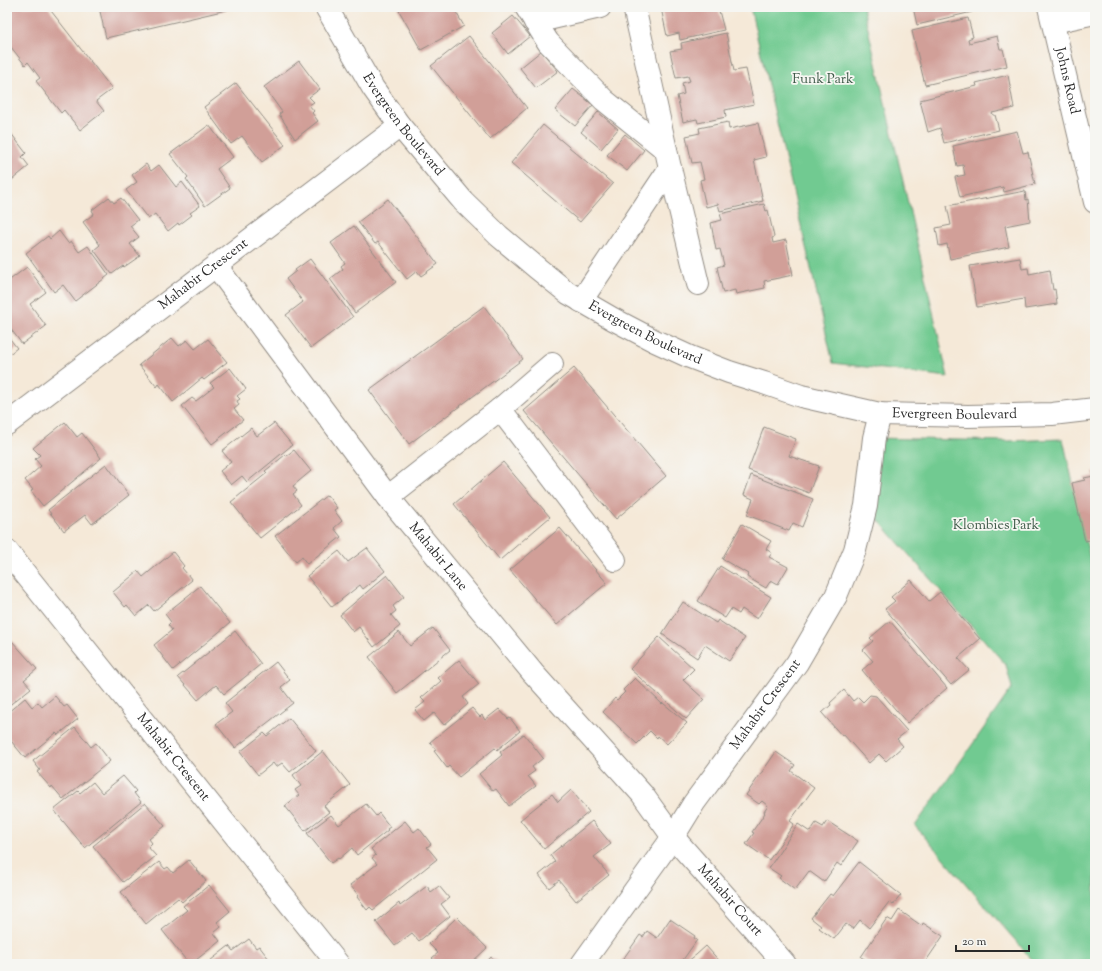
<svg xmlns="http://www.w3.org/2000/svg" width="1102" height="971" font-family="'Sorts Mill Goudy',serif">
	<rect width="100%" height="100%" fill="#f6f6f2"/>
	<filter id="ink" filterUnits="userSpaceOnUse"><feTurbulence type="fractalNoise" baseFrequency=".025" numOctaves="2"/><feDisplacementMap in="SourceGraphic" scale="8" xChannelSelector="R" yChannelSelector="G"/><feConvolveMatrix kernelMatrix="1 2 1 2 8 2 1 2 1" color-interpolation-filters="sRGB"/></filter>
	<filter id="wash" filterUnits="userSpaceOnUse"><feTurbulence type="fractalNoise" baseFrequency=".012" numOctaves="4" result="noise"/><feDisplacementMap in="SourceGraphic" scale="16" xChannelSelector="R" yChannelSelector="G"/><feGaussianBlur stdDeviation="0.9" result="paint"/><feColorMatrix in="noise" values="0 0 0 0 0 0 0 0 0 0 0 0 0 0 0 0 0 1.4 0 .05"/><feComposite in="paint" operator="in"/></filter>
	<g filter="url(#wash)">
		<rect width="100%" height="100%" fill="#f5e9d8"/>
		<g fill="#71ca91" stroke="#4e7a5e">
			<polygon points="750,7 863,7 948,377 833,363"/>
			<polygon points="874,438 1007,441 1063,439 1095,581 1095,964 1036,964 915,826 1012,688 1006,665 866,506"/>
		</g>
		<g id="blocks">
			<g fill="#d19f98">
				<polygon points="7,7 48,7 112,89 96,101 104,111 80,130 64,110 61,113 36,81 40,78 28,62 25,65 7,42"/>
				<polygon points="99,7 235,7 235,8 106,38"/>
				<polygon points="397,7 453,7 464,26 421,50"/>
				<polygon points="664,7 718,7 724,30 680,40 679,33 667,36 661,8"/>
				<polygon points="913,7 971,7 972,12 917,25"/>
				<polygon points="513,16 530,36 508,54 492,33"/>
				<polygon points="968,18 973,37 968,39 969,43 997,36 1000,49 1003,49 1007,66 925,85 912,31"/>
				<polygon points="726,33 734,71 746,69 754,104 725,110 726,117 698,123 697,119 683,122 677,96 684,94 682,83 690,81 688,76 676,78 670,51 682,49 681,43"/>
				<polygon points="469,36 527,108 490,139 431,66"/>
				<polygon points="541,51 558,71 536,88 520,68"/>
				<polygon points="299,61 320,89 309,97 314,102 309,105 314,111 312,113 318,121 295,139 279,114 282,112 264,87"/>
				<polygon points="1008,75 1014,108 992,113 993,115 995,115 999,130 944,143 940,128 928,132 920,100 977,86 976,83"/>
				<polygon points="236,83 285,145 262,162 242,136 231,144 204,107"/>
				<polygon points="573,89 593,105 575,126 555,110"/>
				<polygon points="598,112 618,129 601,149 581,132"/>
				<polygon points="728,122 729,129 758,123 766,157 754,160 763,201 720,211 718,204 706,207 700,180 704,179 700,162 692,163 686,136 700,133 699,128"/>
				<polygon points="209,125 233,157 217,169 230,188 205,206 186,179 188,177 170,154"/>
				<polygon points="543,125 613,184 580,222 511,163"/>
				<polygon points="7,128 26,153 22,157 29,166 7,184"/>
				<polygon points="1017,131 1023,153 1028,152 1035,184 1004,192 1003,187 960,197 955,177 965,175 963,165 957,166 953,146"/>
				<polygon points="625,134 644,150 627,171 607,155"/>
				<polygon points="146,164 151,171 159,165 176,187 182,182 200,206 190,213 192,215 179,225 178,223 168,231 155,214 148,219 126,190 137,182 132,175"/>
				<polygon points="1025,191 1026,200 1028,199 1030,221 1005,226 1009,247 950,259 947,244 939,246 936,228 951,225 947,206"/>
				<polygon points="109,197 114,203 121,198 138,220 130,226 139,237 130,244 140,256 124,267 123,266 112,274 94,250 100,245 83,222 94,214 92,210"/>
				<polygon points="388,199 438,264 421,276 417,271 407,279 378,242 375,244 358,222"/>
				<polygon points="764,204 766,211 768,210 774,237 772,238 773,243 786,240 793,275 764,281 765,288 736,294 735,290 723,293 717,267 724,265 720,249 716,250 711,223 722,220 720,214"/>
				<polygon points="354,226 396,282 355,313 330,279 343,269 341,266 345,263 331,243"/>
				<polygon points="59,231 68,243 71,241 79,252 88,246 109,275 75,301 63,285 54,292 26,253 48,236 50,239"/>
				<polygon points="1020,258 1022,269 1028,268 1029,274 1050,270 1053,290 1055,289 1057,304 1025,309 1024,299 977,307 970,266"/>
				<polygon points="310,259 353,317 311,348 286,315 303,302 286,279 296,271 295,270"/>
				<polygon points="27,267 46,292 30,304 46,326 22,344 7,324 7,282"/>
				<polygon points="484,306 523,359 409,444 369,390"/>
				<polygon points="7,335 17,348 7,356"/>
				<polygon points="172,338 179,346 187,340 195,349 208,339 227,362 204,380 202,378 173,402 159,384 157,387 139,365"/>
				<polygon points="230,368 246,389 237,396 240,399 237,401 239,405 234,409 243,420 212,444 182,406 192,398 196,401 214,387 210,383"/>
				<polygon points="574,368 666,476 616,519 524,411"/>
				<polygon points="65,422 77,437 82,433 101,458 43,506 31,491 33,490 25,480 41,466 35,459 40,455 33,448"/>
				<polygon points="274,423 292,445 247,482 242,476 231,485 220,471 231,462 222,451 251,428 257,436"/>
				<polygon points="764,427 796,439 789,456 819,466 809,493 748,470"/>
				<polygon points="294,450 311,471 293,486 297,491 293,494 301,505 260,538 231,502 267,473 265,471 285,455 286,456"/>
				<polygon points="503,462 550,517 500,560 454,504"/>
				<polygon points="106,464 129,495 92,524 85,515 64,531 48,510"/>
				<polygon points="1095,471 1095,539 1085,541 1072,483 1085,480 1084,478 1094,476 1093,472"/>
				<polygon points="751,475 813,499 802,527 793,523 789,531 747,515 753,499 744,495"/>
				<polygon points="327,495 337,508 334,510 342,521 334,528 341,537 307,564 302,557 296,562 275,536"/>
				<polygon points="742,524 771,541 766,549 772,553 769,557 788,567 778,584 771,580 766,588 747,577 748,574 722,559"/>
				<polygon points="560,528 607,583 557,625 510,570"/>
				<polygon points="367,548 385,571 363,589 360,585 332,607 307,576 339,551 348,562"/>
				<polygon points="173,552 184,566 182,568 192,580 154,611 149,605 136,616 127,605 125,607 113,592 138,571 143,577"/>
				<polygon points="720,566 771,597 757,619 742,609 739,614 731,609 725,618 698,601"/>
				<polygon points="387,575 404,597 393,606 396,611 391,615 400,626 374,647 359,627 353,632 340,615"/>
				<polygon points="911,580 929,601 940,592 980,639 958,658 969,670 951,685 885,609 895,601 891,597"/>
				<polygon points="200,586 230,623 173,670 154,645 172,630 168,625 171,622 165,614"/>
				<polygon points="683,602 716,623 718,620 745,638 729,661 705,645 697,658 662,634"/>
				<polygon points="890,621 947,688 907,723 862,670 873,661 863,650 873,641 870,638"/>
				<polygon points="433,628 450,650 397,693 369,657 399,632 410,646"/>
				<polygon points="235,631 261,664 224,694 216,685 198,700 178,677"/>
				<polygon points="659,637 694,669 683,680 704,699 686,719 630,669"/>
				<polygon points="12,641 37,669 24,680 31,688 7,707 7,644"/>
				<polygon points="459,660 479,684 463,697 468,704 444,725 434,713 424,721 415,710 425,702 421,698 441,681 438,678"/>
				<polygon points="276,662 290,680 281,687 293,703 235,748 216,724 232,712 225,703"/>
				<polygon points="635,678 662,704 663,703 687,723 667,744 658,736 657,738 650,731 637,744 603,712 615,698 617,700 625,692 623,690"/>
				<polygon points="844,690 853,701 858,697 863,702 870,695 876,696 907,731 897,739 903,746 886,761 879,754 869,763 843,734 842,736 822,713 831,705 830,703"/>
				<polygon points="55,696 64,707 67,705 78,719 58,735 56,733 25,758 7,736 7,713 25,698 32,707 38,702 42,707"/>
				<polygon points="472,708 480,717 482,715 485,720 499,709 508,719 510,718 520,731 497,750 495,748 459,777 449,766 447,768 434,751 436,750 430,742"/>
				<polygon points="289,718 316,751 290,772 282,763 276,767 273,763 258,775 240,752 264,733 267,736"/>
				<polygon points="75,727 91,747 96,743 110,761 63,799 52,786 51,788 37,772 40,770 33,761"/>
				<polygon points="524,734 543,758 532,767 535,771 528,776 536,786 509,806 496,789 493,791 479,774 502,755 500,752"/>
				<polygon points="323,751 350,785 324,806 329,812 305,831 285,806 299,795 295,790 301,786 293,775"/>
				<polygon points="776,752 795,765 791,771 814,788 790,821 794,824 769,860 746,844 754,833 752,832 765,813 764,812 768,806 762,801 759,804 746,795"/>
				<polygon points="123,776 136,791 134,793 141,802 85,848 54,810 78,791 80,793 93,782 102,793"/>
				<polygon points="571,790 589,812 544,849 520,820 552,794 558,802"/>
				<polygon points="145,803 165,826 149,839 152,843 148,847 156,856 123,882 93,846"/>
				<polygon points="366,804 376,816 379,813 390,827 387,829 388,830 357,855 352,848 339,859 338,858 331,863 307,833 331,815 339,825"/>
				<polygon points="405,821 414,832 419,828 431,844 427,847 437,859 373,910 370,907 367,910 357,897 359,896 350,885 377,864 372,858 376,855 371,849"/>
				<polygon points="592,821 611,844 594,857 609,875 576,901 559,880 549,888 539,875 555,862 550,855"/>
				<polygon points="827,821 858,841 841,866 837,863 824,882 809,871 795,890 779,878 781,876 769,868 798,824 810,832 816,823 823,827"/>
				<polygon points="189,860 206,881 182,902 178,898 146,924 121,892 159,862 165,869 168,867 173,873"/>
				<polygon points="859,862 901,895 893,905 889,902 869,928 860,920 853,929 846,924 834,939 819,928 821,926 811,918 830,894 833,896"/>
				<polygon points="209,885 230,911 217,922 221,927 214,933 220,941 191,964 189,964 162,930 187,910 183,906"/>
				<polygon points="427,886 431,892 439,886 449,898 441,904 450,916 419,941 412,933 395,946 376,922 399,903 400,906"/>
				<polygon points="899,910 922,926 923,923 943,936 924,964 870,964 871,963 861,957 887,918 892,921"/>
				<polygon points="457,917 487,948 470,964 435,964 436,962 432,958 438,953 429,944"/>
				<polygon points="670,919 695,936 694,938 697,940 680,964 674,964 671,962 670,964 624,964 621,962 640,935 643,937 647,931 657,938"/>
				<polygon points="249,939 256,948 259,946 269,959 262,964 206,964 229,946 233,951"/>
				<polygon points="706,946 722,964 684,964 696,955"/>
				<polygon points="491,957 500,964 485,964"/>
			</g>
		</g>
	</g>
	<g filter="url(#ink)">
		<use href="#blocks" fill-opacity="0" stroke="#908a82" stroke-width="1"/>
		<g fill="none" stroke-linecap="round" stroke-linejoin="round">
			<defs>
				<g id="minor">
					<path id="s1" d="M326,7L373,88L400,126L463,201L499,236L537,268L568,293L613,319L655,341L690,357L729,372L764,383L801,396L880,414L968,416L1052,414L1095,409"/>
					<polyline points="526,7 548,42 604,100 666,150"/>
					<polyline points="634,7 670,168 698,284"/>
					<path id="s2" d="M1049,7L1095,202"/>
					<polyline points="535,22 600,7"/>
					<polyline points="1053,22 1095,13"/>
					<path id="s3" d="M216,266L388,497L533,673L642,794L673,837L785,964"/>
					<polyline points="581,301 670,168"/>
					<polyline points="500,409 615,560"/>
					<path id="s4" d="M7,424L400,126"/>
					<polyline points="388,497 500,409 552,364"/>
					<path id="s5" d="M7,551L338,964"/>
					<path id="s6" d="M582,964L673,837L694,803L797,663L836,596L855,550L866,506L874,438L880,414"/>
				</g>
			</defs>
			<use href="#minor" stroke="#908a82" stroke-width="24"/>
			<use href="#minor" stroke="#fff" stroke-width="22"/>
		</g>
	</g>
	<g text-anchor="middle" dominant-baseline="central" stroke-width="3.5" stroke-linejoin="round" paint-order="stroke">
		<g font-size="14" fill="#405b4a" stroke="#f6f6f2">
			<text x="823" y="80">Funk Park</text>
			<text x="996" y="526">Klombies Park</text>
		</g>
		<g font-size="14" fill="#2b2b2b" stroke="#f6f6f2">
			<text stroke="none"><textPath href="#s2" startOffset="76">Johns Road</textPath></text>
			<text stroke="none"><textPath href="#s1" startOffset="141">Evergreen Boulevard</textPath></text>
			<text stroke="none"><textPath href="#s4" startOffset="247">Mahabir Crescent</textPath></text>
			<text stroke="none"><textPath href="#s1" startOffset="465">Evergreen Boulevard</textPath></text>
			<text stroke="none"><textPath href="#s1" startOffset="789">Evergreen Boulevard</textPath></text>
			<text stroke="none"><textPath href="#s3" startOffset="366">Mahabir Lane</textPath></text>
			<text stroke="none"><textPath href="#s6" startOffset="318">Mahabir Crescent</textPath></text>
			<text stroke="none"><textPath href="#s5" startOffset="265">Mahabir Crescent</textPath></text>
			<text stroke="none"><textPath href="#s3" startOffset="817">Mahabir Court</textPath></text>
		</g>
	</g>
	<rect width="1102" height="971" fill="none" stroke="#f6f6f2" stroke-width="24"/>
	<path d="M956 945v6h73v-6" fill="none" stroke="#2b2b2b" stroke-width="2"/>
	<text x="962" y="945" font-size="12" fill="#2b2b2b" stroke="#f6f6f2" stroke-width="3" paint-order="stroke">20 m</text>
</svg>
